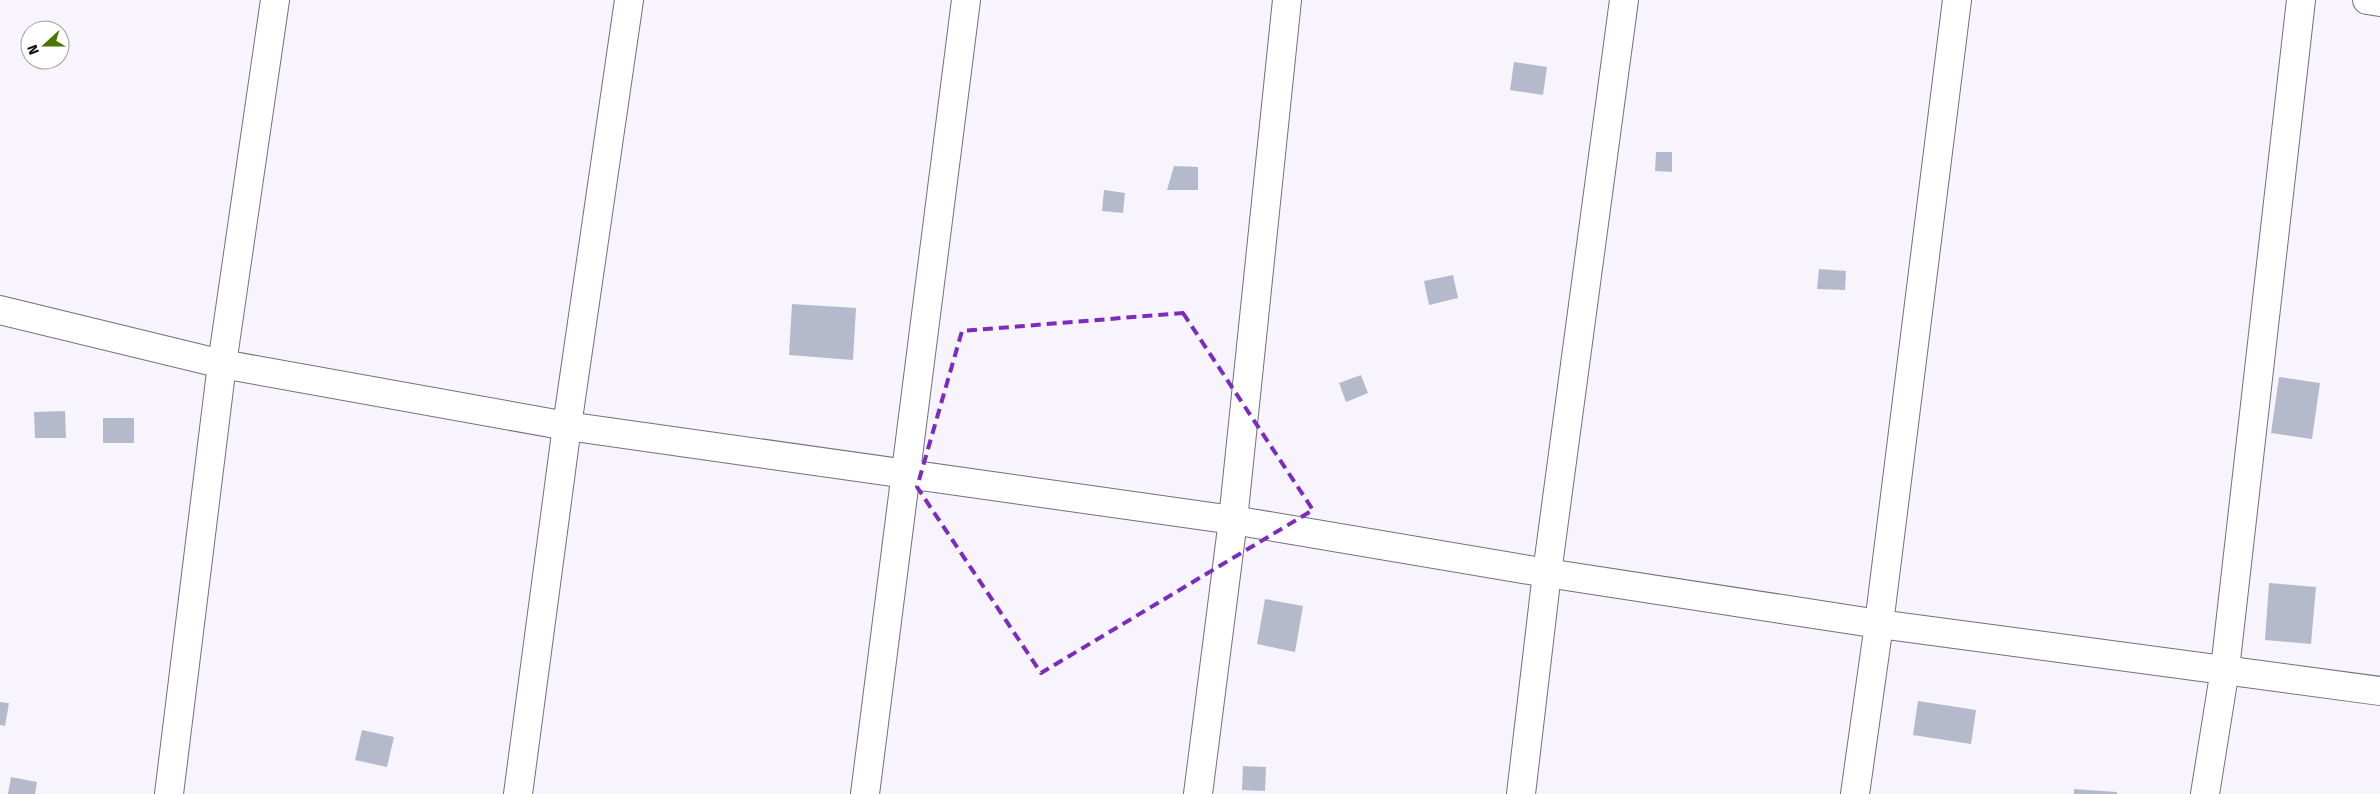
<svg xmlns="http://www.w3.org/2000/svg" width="2380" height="794" font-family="'Fira Sans',sans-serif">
	<rect width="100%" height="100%" fill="#f8f4fe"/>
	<g fill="#b4bacb">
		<polygon points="1514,62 1547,67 1543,95 1510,90"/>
		<polygon points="1656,152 1672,152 1672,172 1655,171"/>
		<polygon points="1174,166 1198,167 1198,190 1167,190"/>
		<polygon points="1104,190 1125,193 1123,213 1102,211"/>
		<polygon points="1819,269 1846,271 1845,290 1817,289"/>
		<polygon points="1453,275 1458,298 1429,305 1424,281"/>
		<polygon points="792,304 856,308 853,360 789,355"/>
		<polygon points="1361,375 1368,393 1346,402 1339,383"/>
		<polygon points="2279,377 2320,383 2312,439 2271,433"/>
		<polygon points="65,411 66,438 35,438 34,412"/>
		<rect x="103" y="418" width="31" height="25"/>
		<polygon points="2269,583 2316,587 2311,644 2265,640"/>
		<polygon points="1265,599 1303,606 1295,652 1257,644"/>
		<polygon points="1918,701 1976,710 1971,744 1913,735"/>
		<polygon points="0,702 9,703 5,726 0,725"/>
		<polygon points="362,730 394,737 387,767 355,760"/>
		<polygon points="1243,766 1266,767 1265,791 1242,790"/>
		<polygon points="11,777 37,782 35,794 8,794"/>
		<polygon points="2074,789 2117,792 2117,794 2074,794"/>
	</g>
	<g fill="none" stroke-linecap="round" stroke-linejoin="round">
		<defs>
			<g id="minor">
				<polyline points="2367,0 2380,2"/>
				<polyline points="0,310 222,364 567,426 1233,520 1547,573 1879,624 2380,691"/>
				<polyline points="169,794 222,364 275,0"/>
				<polyline points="518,794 567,426 629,0"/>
				<polyline points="865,794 966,0"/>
				<polyline points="1198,794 1233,520 1287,0"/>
				<polyline points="1521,794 1547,573 1624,0"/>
				<polyline points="1855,794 1879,624 1957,0"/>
				<polyline points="2205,794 2225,669 2301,0"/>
			</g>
		</defs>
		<use href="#minor" stroke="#746e7d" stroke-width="30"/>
		<use href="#minor" stroke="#fff" stroke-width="28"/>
	</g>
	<path fill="none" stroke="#7b2cbf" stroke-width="4" stroke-dasharray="10 6" stroke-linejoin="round" d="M1183,313L1313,510L1041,673L917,487L962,331Z"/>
	<g transform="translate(45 45) rotate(249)"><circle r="24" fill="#ffffff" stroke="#a09fa1"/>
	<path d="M0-4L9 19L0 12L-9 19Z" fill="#467700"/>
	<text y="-8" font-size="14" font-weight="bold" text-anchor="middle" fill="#110e14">N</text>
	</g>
</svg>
